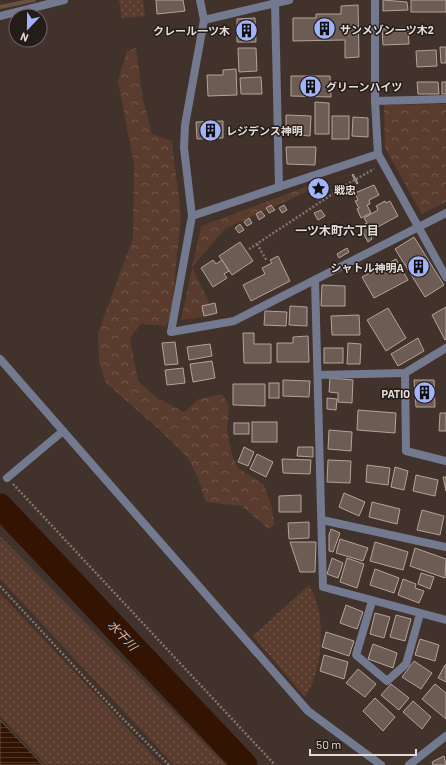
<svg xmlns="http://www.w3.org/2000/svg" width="446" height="765" font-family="Barlow,'Noto Sans JP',sans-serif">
	<defs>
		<pattern id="grass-dots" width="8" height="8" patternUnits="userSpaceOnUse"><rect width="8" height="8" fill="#593c2d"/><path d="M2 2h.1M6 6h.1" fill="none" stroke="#71584b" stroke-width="1.8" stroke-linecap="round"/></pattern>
		<pattern id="forest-crowns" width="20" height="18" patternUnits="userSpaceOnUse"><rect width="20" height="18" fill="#593c2d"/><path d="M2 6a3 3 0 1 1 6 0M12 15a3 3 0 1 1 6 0" fill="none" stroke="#71584b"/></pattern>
		<pattern id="water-rules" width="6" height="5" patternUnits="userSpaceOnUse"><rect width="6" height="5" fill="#331402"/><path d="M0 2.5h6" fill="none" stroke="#503626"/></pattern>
	</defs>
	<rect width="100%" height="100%" fill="#41322b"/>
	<g fill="url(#grass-dots)">
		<polygon points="119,0 143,0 145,16 122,18"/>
		<polygon points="0,536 226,765 174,765 0,579"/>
		<path d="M309,585C327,614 324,669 305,697L253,636Z"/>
		<polygon points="0,593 162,765 46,765 0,716"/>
	</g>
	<g fill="url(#forest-crowns)">
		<polygon points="136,48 143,100 152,134 172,141 181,216 171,316 166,326 141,324 130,338 138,381 157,398 184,412 199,399 222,394 229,406 227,430 232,455 238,468 264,485 272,508 274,525 269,529 242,506 206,502 198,478 188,458 161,431 106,383 99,363 98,333 133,238 134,164 118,81 127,51"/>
		<polygon points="446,104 446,202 422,214 385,148 384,105"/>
		<polygon points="322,181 324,184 226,228 192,267 215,315 181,320 201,226"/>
	</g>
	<polygon fill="url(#water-rules)" stroke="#685042" points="0,720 43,765 0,765"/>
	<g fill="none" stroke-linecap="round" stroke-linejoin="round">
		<polyline stroke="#685042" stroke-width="4" points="0,7 34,0"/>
		<polyline stroke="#331402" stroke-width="25" points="0,506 245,765"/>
	</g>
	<g fill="#6c5c53" stroke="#b5a39a">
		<polygon points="156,0 183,0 185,11 157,14"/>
		<polygon points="383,0 407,2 408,10 383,11"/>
		<rect x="411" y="0" width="35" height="12"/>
		<polygon points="358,5 359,57 345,58 345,40 293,41 293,18 316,18 316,14 341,14 341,6"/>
		<polygon points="255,18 256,42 237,42 237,19"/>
		<polygon points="408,28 409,44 383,45 382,29"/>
		<polygon points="440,47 446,47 446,63 441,63"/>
		<polygon points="238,48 256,48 257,71 239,72"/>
		<polygon points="436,50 437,66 417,67 416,51"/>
		<polygon points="236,69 237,95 208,96 207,75 223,75 223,70"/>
		<polygon points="291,76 330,76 331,97 291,96"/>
		<polygon points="261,77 262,94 241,94 240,78"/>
		<polygon points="417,82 438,82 439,94 418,94"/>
		<rect x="442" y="82" width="4" height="12"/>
		<polygon points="315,102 329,103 329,134 315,134"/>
		<polygon points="286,115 311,116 310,136 286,134"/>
		<rect x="332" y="116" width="17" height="23"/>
		<polygon points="353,117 368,118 368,137 352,136"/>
		<polygon points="223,121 223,138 197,139 196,122"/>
		<polygon points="286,147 316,147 315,165 287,164"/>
		<polygon points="353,174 358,183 357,184 352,175"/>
		<polygon points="374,185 379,195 369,200 370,204 367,205 371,213 361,218 357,209 359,208 355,201 358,200 355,193"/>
		<polygon points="385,201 386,203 390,201 398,216 374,229 377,235 374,237 371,231 369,232 372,239 368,242 360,227 367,223 364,218 378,210 376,206"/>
		<polygon points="271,205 275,210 269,213 266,208"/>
		<polygon points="284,205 287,210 282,213 279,208"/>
		<polygon points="321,210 325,216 318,220 314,213"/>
		<polygon points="261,211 265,216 259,220 256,214"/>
		<polygon points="249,218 252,223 247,226 244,222"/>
		<polygon points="240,224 244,230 239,233 235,228"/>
		<polygon points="414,237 444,285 425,297 395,249"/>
		<polygon points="240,242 253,261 232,275 219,256"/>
		<polygon points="347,248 349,252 339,258 337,254"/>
		<polygon points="278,256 290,281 251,301 243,285 265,274 262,268 272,263 270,260"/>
		<polygon points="396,259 408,280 374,298 362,277"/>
		<polygon points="213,260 216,264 222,260 229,271 224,274 227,278 213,287 201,268"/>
		<polygon points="322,285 345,286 345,306 321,306"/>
		<polygon points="215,303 217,313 204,316 202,306"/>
		<polygon points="290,306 307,307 307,326 289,325"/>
		<polygon points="446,307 446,339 445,340 432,315"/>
		<polygon points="388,308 406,338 386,351 367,320"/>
		<polygon points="265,311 287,312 286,326 264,325"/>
		<polygon points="359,315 360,335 332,335 331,316"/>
		<polygon points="243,333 254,333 254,344 271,344 271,363 244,363"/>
		<polygon points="308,336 309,362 277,362 277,343 293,343 293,337"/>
		<polygon points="418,338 424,351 398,366 391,354"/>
		<polygon points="175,342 178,364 165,365 162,343"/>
		<polygon points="348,343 361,344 360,364 347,364"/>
		<polygon points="210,344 212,356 189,360 187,347"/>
		<rect x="324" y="348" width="19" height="15"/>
		<polygon points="212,361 215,378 193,382 190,364"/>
		<polygon points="183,368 185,383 167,385 165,370"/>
		<polygon points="330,378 353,380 352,403 338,402 338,393 329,392"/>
		<polygon points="283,380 310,381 309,397 283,396"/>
		<polygon points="414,380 434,380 435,407 416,407"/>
		<rect x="269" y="383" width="10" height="15"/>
		<polygon points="233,384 265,384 265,406 233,405"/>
		<polygon points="327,398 337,399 336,410 327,409"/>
		<polygon points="358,410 396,413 395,433 357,430"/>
		<polygon points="440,413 446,413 446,431 439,431"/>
		<rect x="252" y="422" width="25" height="20"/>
		<rect x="234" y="423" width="15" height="11"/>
		<polygon points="329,430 352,432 351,451 328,449"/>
		<polygon points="244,447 254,452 248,466 238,462"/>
		<polygon points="298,447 313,447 313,457 297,456"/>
		<polygon points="257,454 273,462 266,477 250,469"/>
		<polygon points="282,459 311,460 310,474 283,473"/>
		<polygon points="328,460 351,461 350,483 327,482"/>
		<polygon points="367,465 390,468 388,485 366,482"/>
		<polygon points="395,467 408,471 404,490 391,487"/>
		<polygon points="416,475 438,480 435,496 413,491"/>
		<polygon points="443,477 446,477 446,491"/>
		<polygon points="344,493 365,502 359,516 339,507"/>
		<polygon points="301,495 301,512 279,512 279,496"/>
		<polygon points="372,502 400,509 397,524 369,517"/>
		<polygon points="422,510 444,516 440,535 417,530"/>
		<polygon points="309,522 309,538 289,539 288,523"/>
		<polygon points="331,529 340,533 333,552 329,551 329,535"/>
		<polygon points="340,539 368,548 363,561 336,553"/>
		<polygon points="290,542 316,542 315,572 300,572"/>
		<polygon points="375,542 408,552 403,570 370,561"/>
		<polygon points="415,548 446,559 445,578 410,566"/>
		<polygon points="332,558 343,563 338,578 327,574"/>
		<polygon points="347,558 364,564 357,588 340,582"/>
		<polygon points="375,569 399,578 394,593 370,585"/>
		<polygon points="421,573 434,577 430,589 418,584"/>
		<polygon points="403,579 416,584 415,588 424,591 419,603 398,595"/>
		<polygon points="346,605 363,612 357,629 340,623"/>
		<polygon points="375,613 390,617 384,638 370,634"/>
		<polygon points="396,615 411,619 405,641 390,637"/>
		<polygon points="326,632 354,641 349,656 322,647"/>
		<polygon points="420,639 439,645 435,661 415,655"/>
		<polygon points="373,644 397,653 393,668 368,659"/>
		<polygon points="324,655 348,662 344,679 320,671"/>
		<polygon points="414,661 432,673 421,689 402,677"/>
		<polygon points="445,665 446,665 446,682 438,678"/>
		<polygon points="358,669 376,684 365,697 346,683"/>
		<polygon points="391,684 409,698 399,710 381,695"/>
		<polygon points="435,684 446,693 446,719 422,699"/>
		<polygon points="375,698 395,717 383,731 363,711"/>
		<polygon points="413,701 431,717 422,729 403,712"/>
		<polygon points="444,756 446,765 433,765 432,762"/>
	</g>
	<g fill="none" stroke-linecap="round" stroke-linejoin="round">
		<g stroke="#81746e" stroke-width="2.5" stroke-dasharray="2 2" stroke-linecap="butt">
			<polyline points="257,244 267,261"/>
			<polyline points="249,249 351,182 374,169"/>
			<polyline points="13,484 275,765"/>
			<polyline points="0,586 120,716 169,765"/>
		</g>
		<g stroke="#73798e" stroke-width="8">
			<polyline points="275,2 279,187"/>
			<polyline points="0,16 64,0"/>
			<polyline points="204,20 289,0"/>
			<polyline points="446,99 375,101 378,154 192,216 171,332 234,321 446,213"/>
			<polyline points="375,101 375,0"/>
			<polyline points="378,154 446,277"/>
			<polyline points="192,216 184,148 185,125 204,20 200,0"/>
			<polyline points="315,280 323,587 446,620"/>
			<polyline points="446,348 405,373 406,451 446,461"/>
			<polyline points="0,359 308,711 381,765"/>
			<polyline points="318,375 405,373"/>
			<polyline points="7,478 63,431"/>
			<polyline points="322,520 446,547"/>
			<polyline points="372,601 356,655 387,681 406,664 420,614"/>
			<polyline points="409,765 446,736"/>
		</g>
	</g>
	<defs>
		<symbol id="building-disc" viewBox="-11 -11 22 22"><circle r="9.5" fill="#a1b3fd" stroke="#231c18"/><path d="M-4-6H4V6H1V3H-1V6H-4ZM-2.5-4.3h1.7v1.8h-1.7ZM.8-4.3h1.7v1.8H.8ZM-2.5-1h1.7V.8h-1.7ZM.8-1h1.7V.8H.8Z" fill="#111"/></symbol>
		<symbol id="sight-disc" viewBox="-11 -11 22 22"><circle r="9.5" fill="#a1b3fd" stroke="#231c18"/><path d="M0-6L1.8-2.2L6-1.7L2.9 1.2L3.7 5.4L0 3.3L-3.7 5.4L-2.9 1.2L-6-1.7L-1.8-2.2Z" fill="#111"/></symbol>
	</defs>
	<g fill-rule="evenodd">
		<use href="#building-disc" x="312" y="16" width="25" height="25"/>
		<use href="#building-disc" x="234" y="18" width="25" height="25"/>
		<use href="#building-disc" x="298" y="74" width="25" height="25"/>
		<use href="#building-disc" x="198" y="118" width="25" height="25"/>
		<use href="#sight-disc" x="306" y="176" width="25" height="25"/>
		<use href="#building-disc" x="406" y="254" width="25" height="25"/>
		<use href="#building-disc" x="412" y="380" width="25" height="25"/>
	</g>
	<g text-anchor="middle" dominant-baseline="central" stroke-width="3" stroke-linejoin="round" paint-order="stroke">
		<g font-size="11" font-weight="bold" fill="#e4dbd6" stroke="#231c18" text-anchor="start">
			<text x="340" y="29">サンメゾン一ツ木2</text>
			<text x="230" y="30" text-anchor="end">クレール一ツ木</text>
			<text x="326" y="86">グリーンハイツ</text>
			<text x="226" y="130">レジデンス神明</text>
			<text x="334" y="189">戦忠</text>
			<text x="404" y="267" text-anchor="end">シャトル神明A</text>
			<text x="410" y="393" text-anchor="end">PATIO</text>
		</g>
		<g font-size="12" font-weight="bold" fill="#e4dbd6" stroke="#231c18">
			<text x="337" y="230">一ツ木町六丁目</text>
		</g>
		<g font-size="12" font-style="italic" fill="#f7ac84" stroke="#231c18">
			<text transform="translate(123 635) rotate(47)">水干川</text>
		</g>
	</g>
	<g transform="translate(28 28) rotate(202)"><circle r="19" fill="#231c18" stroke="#706864"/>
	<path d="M0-3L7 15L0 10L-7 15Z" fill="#a1b3fd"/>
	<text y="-6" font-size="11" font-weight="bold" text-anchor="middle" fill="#e4dbd6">N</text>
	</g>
	<path d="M310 749v6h106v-6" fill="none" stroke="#e4dbd6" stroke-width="2"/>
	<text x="316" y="749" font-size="12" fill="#e4dbd6" stroke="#231c18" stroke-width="3" paint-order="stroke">50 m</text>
</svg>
